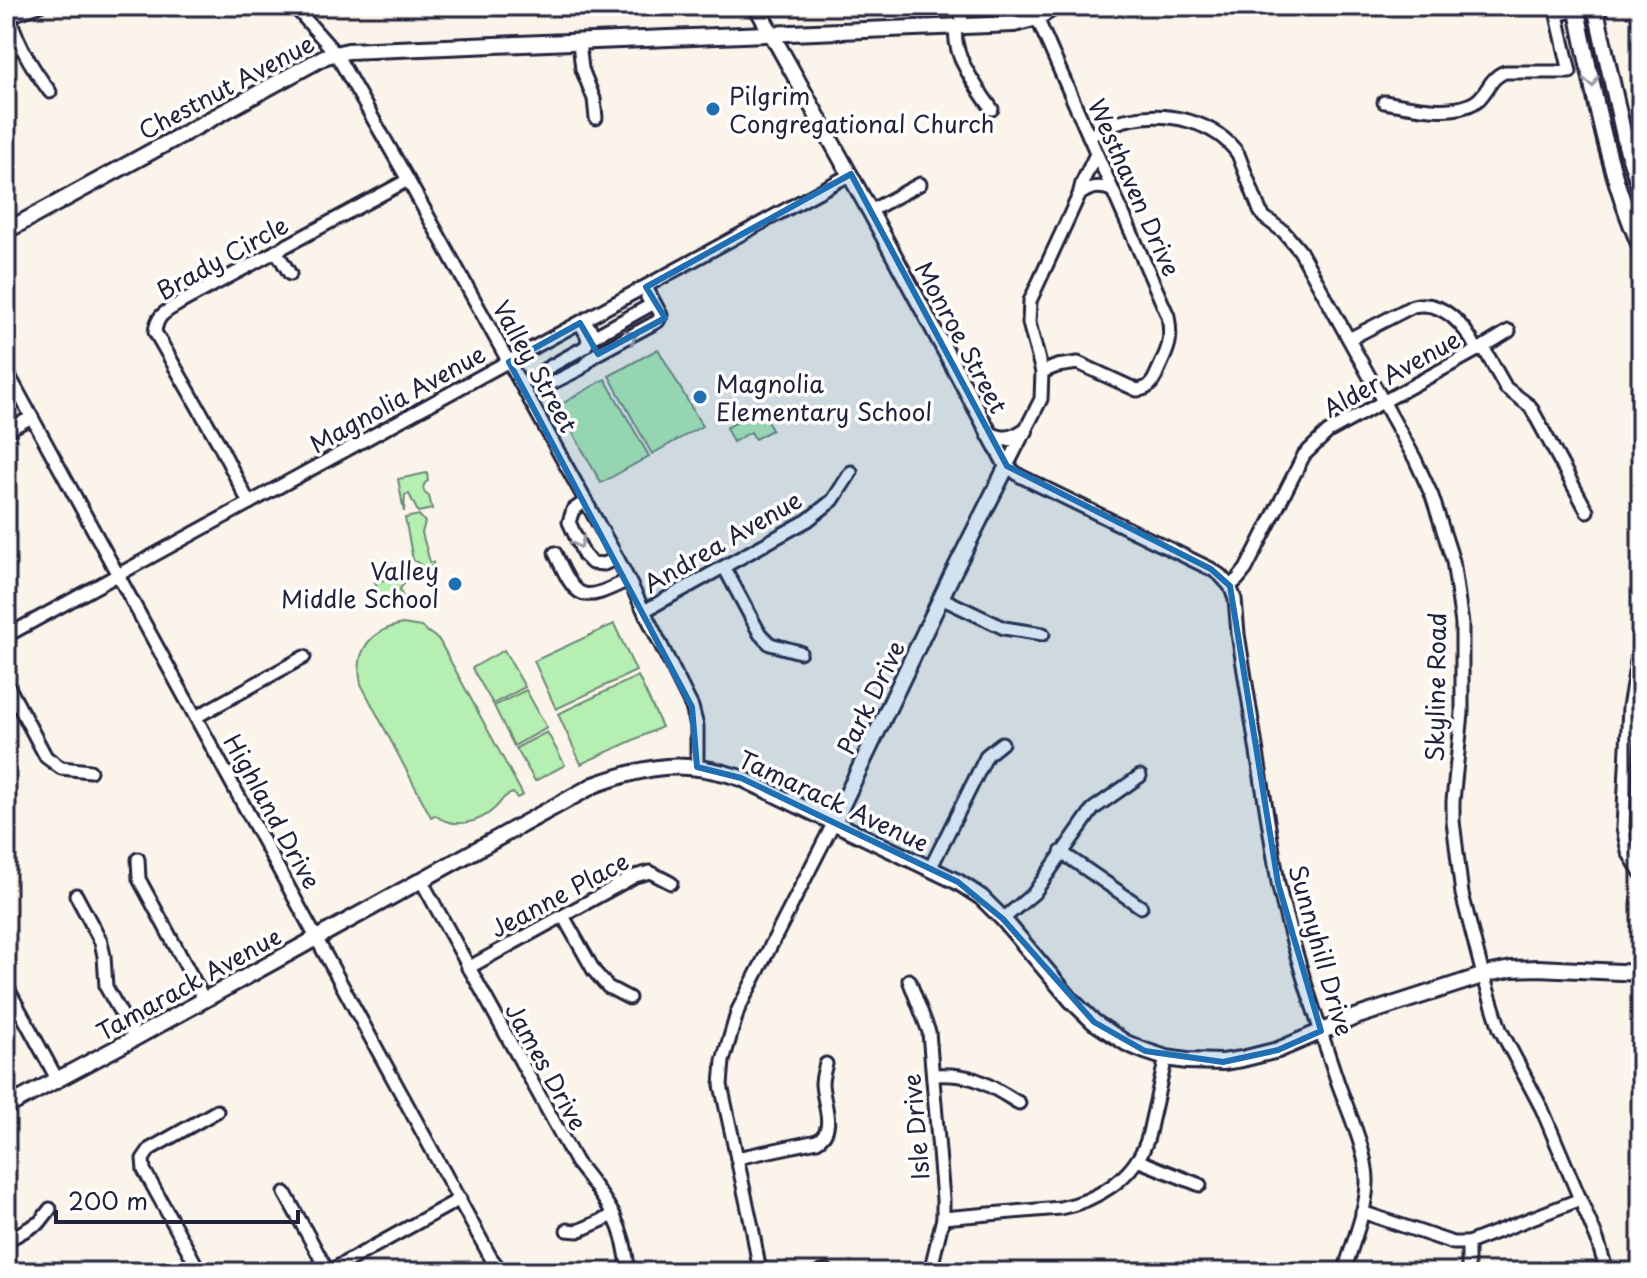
<svg xmlns="http://www.w3.org/2000/svg" width="1647" height="1278" font-family="'Playpen Sans',sans-serif">
	<rect width="100%" height="100%" fill="#fbf4eb"/>
	<filter id="ink" filterUnits="userSpaceOnUse"><feTurbulence type="fractalNoise" baseFrequency=".0125" numOctaves="2"/><feDisplacementMap in="SourceGraphic" scale="16" xChannelSelector="R" yChannelSelector="G"/><feConvolveMatrix kernelMatrix="1 2 1 2 8 2 1 2 1" color-interpolation-filters="sRGB"/></filter>
	<g filter="url(#ink)">
		<g fill="#b5efb2" stroke="#6c8876" stroke-width="2">
			<polygon points="658,349 702,426 652,454 609,376"/>
			<polygon points="605,379 649,456 601,483 558,406"/>
			<polygon points="757,402 772,430 755,439 751,432 733,442 726,428 743,419 740,412"/>
			<polygon points="427,473 428,481 425,483 423,488 425,493 429,496 432,509 418,512 409,494 405,495 404,512 398,479"/>
			<polygon points="419,515 425,522 422,533 430,562 433,562 433,566 425,567 413,560 405,518"/>
			<polygon points="411,574 412,579 407,580 400,589 402,596 410,601 389,604 381,599 375,582"/>
			<path d="M403,624L421,627L439,640L523,795L517,798L513,793C502,796 502,802 494,809C478,824 452,829 435,815L431,817L361,684C354,651 370,630 403,624Z"/>
			<polygon points="614,624 636,671 556,709 534,661"/>
			<polygon points="504,650 525,687 493,704 472,668"/>
			<polygon points="638,676 662,727 581,764 558,714"/>
			<polygon points="526,690 547,728 514,746 494,706"/>
			<polygon points="547,732 565,765 535,781 516,748"/>
		</g>
		<g fill="none" stroke-linecap="round" stroke-linejoin="round">
			<defs>
				<g id="minor">
					<path d="M7,6C14,38 30,65 50,92"/>
					<polyline points="294,6 336,54 408,180 620,563 692,707 697,726 697,767"/>
					<polyline points="961,6 962,26"/>
					<polyline points="9,16 39,6"/>
					<path d="M1037,18L1168,316C1173,344 1167,350 1156,375C1152,384 1148,389 1137,390L1078,363L1057,366L1042,372"/>
					<path d="M955,27C956,33 955,40 957,46C960,64 981,94 992,109"/>
					<polyline points="579,43 582,69 594,99 596,118"/>
					<polyline points="6,53 20,44"/>
					<path d="M1384,102C1409,106 1457,118 1479,99C1489,89 1491,77 1505,72H1570L1557,15L1576,10"/>
					<path d="M1089,136C1102,130 1115,121 1130,119C1167,111 1215,121 1238,154L1260,211L1264,217L1284,232L1300,251L1415,459L1432,496L1453,561L1462,624V713L1453,801V821L1462,894L1483,975L1500,1029L1542,1109L1597,1239L1607,1272"/>
					<path d="M1096,154L1082,183L1079,195L1030,301L1029,323L1042,372L1041,399L1007,466L1020,476L1211,569L1220,575L1230,586L1235,599L1238,634L1278,883C1293,951 1316,1017 1338,1083C1348,1111 1368,1154 1367,1183C1366,1213 1352,1244 1344,1272"/>
					<path d="M1079,195C1090,187 1098,185 1112,190"/>
					<polyline points="870,211 920,184"/>
					<polyline points="276,251 290,274"/>
					<path d="M580,323C584,331 592,339 585,347L544,370L543,379L548,385L580,369L595,355L658,321L661,315L646,287"/>
					<polyline points="587,324 595,336 649,306 651,304 647,297"/>
					<path d="M1349,339L1413,306C1443,299 1465,326 1477,350"/>
					<polyline points="1483,347 1506,388 1530,406 1587,511"/>
					<polyline points="6,370 491,1258 502,1272"/>
					<polyline points="6,431 32,417"/>
					<polyline points="586,501 573,510 569,522 584,555 592,563 604,564 617,558"/>
					<path d="M249,503L218,442L155,332C157,314 166,312 180,303L408,180"/>
					<path d="M555,553C577,600 580,604 628,580"/>
					<polyline points="724,567 760,634 770,644 800,652"/>
					<polyline points="1230,586 1238,579 1246,569 1304,455 1328,432 1483,347 1509,331"/>
					<polyline points="941,598 1004,628 1043,634"/>
					<polyline points="644,611 808,520 833,500 851,472"/>
					<polyline points="6,636 851,174"/>
					<polyline points="1641,639 1629,707 1623,828 1628,852 1641,873"/>
					<polyline points="6,682 46,757 61,768 90,771"/>
					<polyline points="196,717 304,657"/>
					<polyline points="1061,852 1141,907"/>
					<polyline points="138,859 139,879 204,999"/>
					<polyline points="930,869 987,755 1002,743"/>
					<path d="M421,880L576,1162C605,1199 626,1223 628,1272"/>
					<polyline points="76,895 101,942 104,956 106,987 135,1038"/>
					<polyline points="563,916 594,971 608,987 629,998"/>
					<polyline points="1003,919 1034,893 1093,809 1140,776"/>
					<polyline points="468,968 635,876 650,872 671,883"/>
					<polyline points="909,980 929,1032 943,1199 943,1218 930,1272"/>
					<polyline points="6,985 57,1079"/>
					<path d="M933,1075C974,1073 985,1083 1019,1103"/>
					<path d="M737,1158L817,1141C837,1130 823,1103 822,1084C822,1077 824,1071 826,1064"/>
					<polyline points="1137,1160 1200,1185"/>
					<polyline points="285,1193 328,1272"/>
					<polyline points="1362,1212 1453,1243 1468,1243 1581,1199"/>
					<path d="M943,1218L1060,1208C1096,1201 1132,1179 1146,1143C1149,1136 1150,1127 1152,1119C1157,1098 1161,1078 1166,1058"/>
					<polyline points="567,1230 578,1231 614,1215"/>
					<polyline points="6,1241 40,1222 50,1209"/>
					<polyline points="200,1272 144,1170 143,1159 150,1149 217,1111"/>
					<polyline points="328,1272 460,1199"/>
					<polyline points="760,1272 752,1227 721,1085 723,1061 738,1010 834,822"/>
					<polyline points="821,1272 827,1271"/>
					<polyline points="1468,1272 1468,1243"/>
				</g>
				<g id="major">
					<polyline points="756,6 870,211 1007,466 951,577 834,822"/>
					<path d="M1576,6C1593,87 1607,172 1641,248"/>
					<polyline points="1595,6 1626,145 1641,192"/>
					<polyline points="6,231 326,56 348,51 1014,24 1037,18 1056,6"/>
					<path d="M989,434C1004,441 1011,440 1025,431"/>
					<path d="M6,1107L135,1038L594,785C649,765 684,759 741,778L958,882L981,897L1003,919L1072,1001L1094,1022L1126,1043L1145,1051L1166,1058L1187,1061L1223,1062L1242,1059L1278,1050L1355,1017L1491,973L1512,969L1538,968L1641,973"/>
				</g>
			</defs>
			<use href="#minor" stroke="#22223b" stroke-width="17"/>
			<use href="#major" stroke="#22223b" stroke-width="20"/>
			<use href="#minor" stroke="#fff" stroke-width="11"/>
			<use href="#major" stroke="#fff" stroke-width="14"/>
		</g>
		<defs><path id="oneway-chevron" d="M-2-3.5L2.5 0L-2 3.5" fill="none" stroke-width="1.6" stroke-linecap="round" stroke-linejoin="round" transform="scale(2)"/></defs>
		<g stroke="#9c9ca7">
			<use href="#oneway-chevron" transform="translate(1592 82) rotate(78)"/>
			<use href="#oneway-chevron" transform="translate(632 336) rotate(-29)"/>
			<use href="#oneway-chevron" transform="translate(579 543) rotate(66)"/>
		</g>
	</g>
	<path fill="#1f6fb2" fill-opacity="0.2" stroke="#1f6fb2" stroke-width="6" stroke-linejoin="round" d="M851,174L1007,466L1211,569L1230,586L1278,883L1321,1031L1278,1050L1223,1062L1145,1051L1094,1022L1003,919L958,882L741,778L697,767L692,707L509,362L580,323L598,354L665,318L646,287Z"/>
	<g fill="#1f6fb2" stroke="#fff" stroke-width="3">
		<circle cx="713" cy="109" r="8"/>
		<circle cx="700" cy="397" r="8"/>
		<circle cx="455" cy="584" r="8"/>
	</g>
	<g text-anchor="middle" dominant-baseline="central" stroke-width="7" stroke-linejoin="round" paint-order="stroke">
		<g font-size="24" fill="#22223b" stroke="#fff">
			<text transform="translate(226 86) rotate(-28)">Chestnut Avenue</text>
			<text transform="translate(1135 187) rotate(66)">Westhaven Drive</text>
			<text transform="translate(222 257) rotate(-29)">Brady Circle</text>
			<text transform="translate(962 337) rotate(62)">Monroe Street</text>
			<text transform="translate(536 366) rotate(61)">Valley Street</text>
			<text transform="translate(1391 373) rotate(-29)">Alder Avenue</text>
			<text transform="translate(397 398) rotate(-29)">Magnolia Avenue</text>
			<text transform="translate(722 541) rotate(-30)">Andrea Avenue</text>
			<text transform="translate(1435 687) rotate(-89)">Skyline Road</text>
			<text transform="translate(870 697) rotate(-64)">Park Drive</text>
			<text transform="translate(834 800) rotate(25)">Tamarack Avenue</text>
			<text transform="translate(273 811) rotate(61)">Highland Drive</text>
			<text transform="translate(559 894) rotate(-28)">Jeanne Place</text>
			<text transform="translate(1322 950) rotate(74)">Sunnyhill Drive</text>
			<text transform="translate(188 983) rotate(-29)">Tamarack Avenue</text>
			<text transform="translate(547 1066) rotate(61)">James Drive</text>
			<text transform="translate(915 1127) rotate(-95)">Isle Drive</text>
		</g>
		<g font-size="24" fill="#22223b" stroke="#fff" text-anchor="start">
			<text x="729" y="95">Pilgrim<tspan x="729" dy="28">Congregational Church</tspan></text>
			<text x="716" y="383">Magnolia<tspan x="716" dy="28">Elementary School</tspan></text>
			<text x="439" y="570" text-anchor="end">Valley<tspan x="439" dy="28">Middle School</tspan></text>
		</g>
	</g>
	<rect width="1647" height="1278" fill="none" stroke="#fff" stroke-width="32"/>
	<rect x="16" y="16" width="1615" height="1246" fill="none" stroke="#22223b" stroke-width="3" filter="url(#ink)"/>
	<path d="M56 1210v12h242v-12" fill="none" stroke="#22223b" stroke-width="4"/>
	<text x="68" y="1210" font-size="24" fill="#22223b" stroke="#ffffff" stroke-width="6" paint-order="stroke">200 m</text>
</svg>
